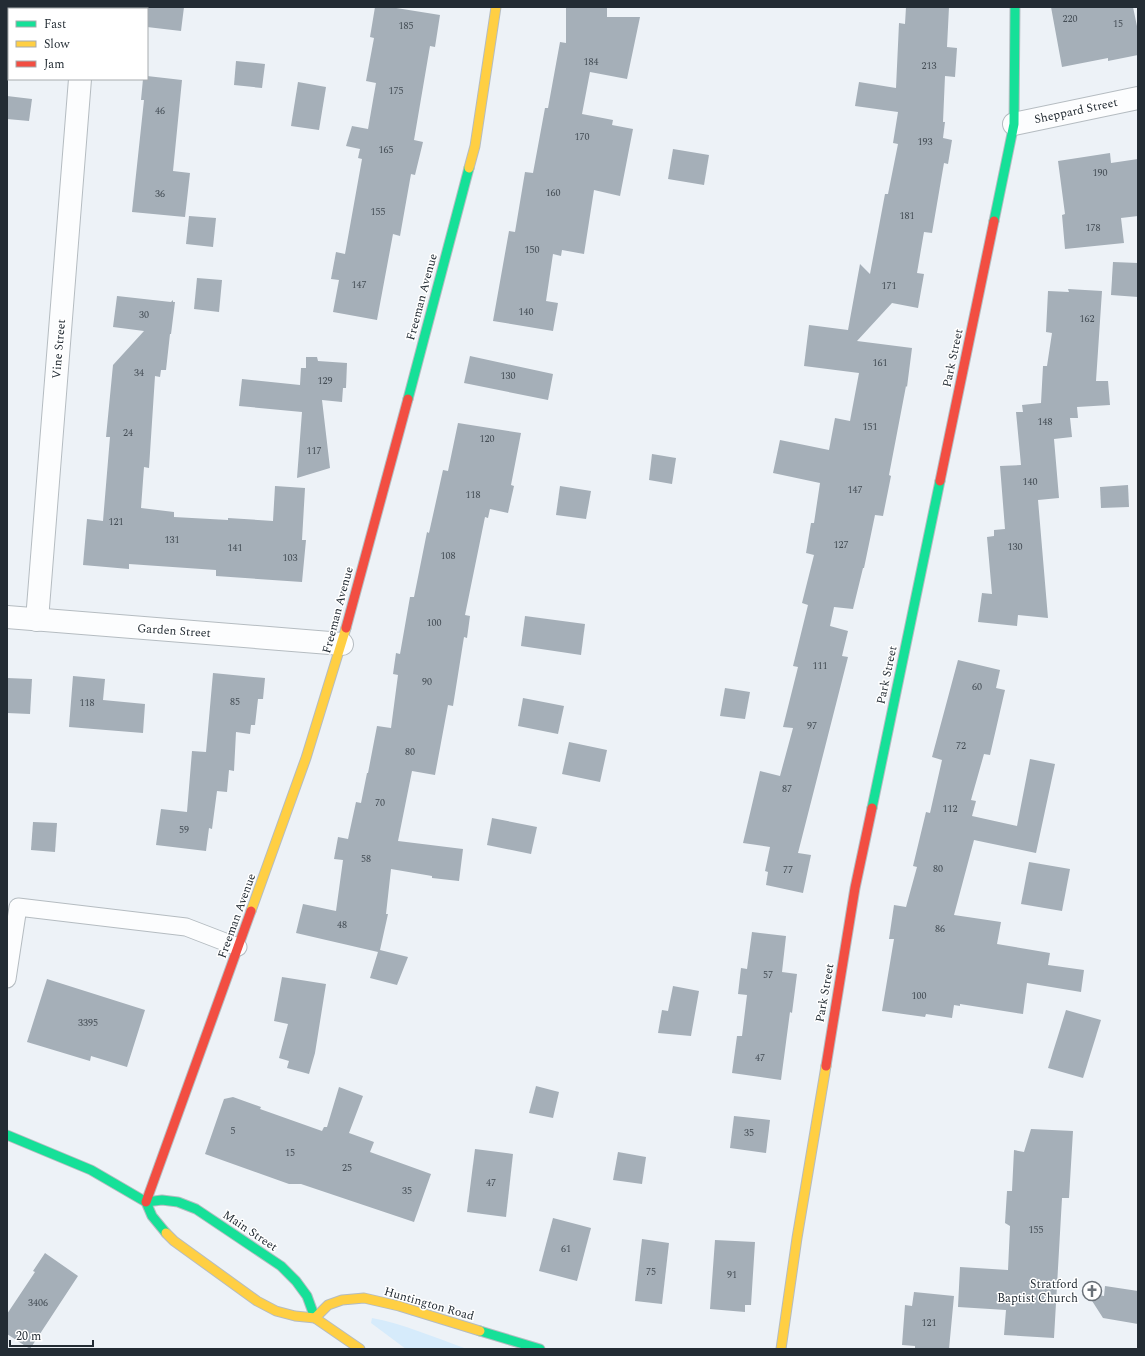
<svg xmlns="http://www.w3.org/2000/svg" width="1145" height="1356" font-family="Spectral,serif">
	<rect width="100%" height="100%" fill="#edf2f7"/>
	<path fill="#d6ebfb" d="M372,1318C404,1324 436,1338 467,1349H406L371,1323Z"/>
	<g fill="#a5afb8">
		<polygon points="147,7 184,7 181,31 147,27"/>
		<polygon points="375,7 390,7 440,15 435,47 430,46 414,140 423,142 415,175 411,174 400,236 393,234 377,320 333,312 339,280 331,279 336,252 345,254 362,159 358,158 360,149 346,146 352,126 368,129 376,83 366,81 374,38 370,37"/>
		<polygon points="566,7 607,7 607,17 640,17 627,79 590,72 582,114 613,120 612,125 633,129 620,196 594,190 584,254 562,250 561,256 553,254 546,301 558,303 553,331 493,321 509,231 515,232 525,172 533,173 545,108 548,108 560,42 566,43"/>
		<polygon points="906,7 949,7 947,47 957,48 955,77 945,76 943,122 945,122 943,138 952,140 948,164 944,163 932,233 924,232 917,273 924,274 918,308 892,303 857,341 912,348 907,387 906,386 889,475 891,476 883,516 875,515 864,568 863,568 853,609 834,607 830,626 848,631 842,656 848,657 798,853 811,855 803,893 766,885 768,872 765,871 770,847 743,843 760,771 780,776 793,728 783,727 798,667 793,666 808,605 802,603 814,555 806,553 811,523 814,523 820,483 773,473 780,440 829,450 835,418 850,421 859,373 804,366 809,325 848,330 860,264 870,274 885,194 888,194 898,144 893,143 898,112 855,106 859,82 896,88 899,23 905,24"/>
		<polygon points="1051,7 1133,7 1138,31 1138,55 1108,61 1108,58 1062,67"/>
		<polygon points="236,61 265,64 262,88 234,85"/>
		<polygon points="147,76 182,80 173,171 190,173 185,217 132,212 144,100 141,100 143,79 147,79"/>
		<polygon points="298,82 326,87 319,130 291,126"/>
		<polygon points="7,96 32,99 29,121 7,119"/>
		<polygon points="673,149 709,155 704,185 668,179"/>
		<polygon points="1110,153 1111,163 1138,159 1138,216 1121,218 1124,243 1065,249 1062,215 1065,214 1058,161"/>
		<polygon points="189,216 216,218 213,247 186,244"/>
		<polygon points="1113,262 1138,263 1138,297 1111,295"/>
		<polygon points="197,278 222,280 219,312 194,309"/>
		<polygon points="1068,289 1102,291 1096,381 1108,381 1110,405 1077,407 1078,418 1070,418 1072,437 1054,439 1059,498 1038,500 1048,618 1018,615 1017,626 978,622 982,593 992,594 987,537 994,536 994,530 1005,529 1000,466 1021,465 1016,412 1023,412 1022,405 1041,403 1043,366 1047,366 1052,333 1046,332 1048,291 1069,292"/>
		<polygon points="117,296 171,302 173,300 173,302 175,302 171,334 170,334 166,370 161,370 160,377 155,376 149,468 144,467 141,508 174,512 174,517 228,520 228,518 273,521 275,486 305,488 302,540 306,540 302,582 216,576 216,570 129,564 129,569 83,565 87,519 103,521 110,437 106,437 113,365 144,331 113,327"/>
		<polygon points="470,356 553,374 548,400 464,383"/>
		<polygon points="306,357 317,357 318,361 347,363 346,388 343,388 342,402 322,400 330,468 297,478 302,412 239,406 242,379 300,385 301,368 306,368"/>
		<polygon points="458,423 521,433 511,485 514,486 508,513 490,509 488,518 485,517 465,615 470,616 467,638 464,637 453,706 448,705 435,775 412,771 398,841 463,849 459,881 432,878 432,876 391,869 386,914 388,914 380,950 408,957 397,985 370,978 378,952 296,933 303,904 336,911 343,860 334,859 338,837 348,839 356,802 361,803 367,773 368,773 377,726 391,728 398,675 393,674 396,653 400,654 410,597 414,597 427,532 429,533 443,470 448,471"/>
		<polygon points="652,454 676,458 672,484 649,480"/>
		<polygon points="1128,485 1129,507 1101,508 1100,487"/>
		<polygon points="560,486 591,491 586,519 556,515"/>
		<polygon points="525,616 585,624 581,655 521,646"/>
		<polygon points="958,660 1000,670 996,688 1005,690 990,755 984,754 971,800 976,801 972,816 1017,826 1030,759 1055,764 1036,853 974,840 954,915 1001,922 997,944 1050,953 1048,965 1084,970 1081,992 1027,983 1023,1014 960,1004 960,1006 954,1005 952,1018 926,1014 925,1017 882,1011 894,939 889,939 894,905 906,907 917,867 913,866 926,812 930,813 942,760 932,757"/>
		<polygon points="213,673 265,678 263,699 258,699 255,725 251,725 250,734 236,732 234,771 229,770 227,792 217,791 212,829 209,828 206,851 156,845 161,809 187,812 192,751 206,752"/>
		<polygon points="73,676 105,679 103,700 145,704 143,733 69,727"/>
		<polygon points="7,678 32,679 30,714 7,713"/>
		<polygon points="725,688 750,692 745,719 720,716"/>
		<polygon points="523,698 564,706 558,734 518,726"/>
		<polygon points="569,742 607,750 600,782 562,774"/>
		<polygon points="492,818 537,827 531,854 487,845"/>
		<polygon points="33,822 57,823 55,852 31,850"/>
		<polygon points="1029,862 1070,869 1062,911 1021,904"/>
		<polygon points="752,932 786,936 782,972 797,974 792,1013 790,1012 781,1080 732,1073 737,1036 742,1036 747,995 738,994 741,968 747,969"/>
		<polygon points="282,977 326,984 315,1053 309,1074 287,1068 289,1061 279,1058 288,1024 274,1021"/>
		<polygon points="47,979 145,1010 127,1067 91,1056 90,1061 27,1042"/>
		<polygon points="673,986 699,991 691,1036 658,1033 662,1010 668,1011"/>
		<polygon points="1066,1010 1101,1020 1083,1078 1048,1068"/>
		<polygon points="536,1086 559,1092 553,1118 529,1113"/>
		<polygon points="339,1087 363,1096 349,1133 374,1142 370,1152 431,1174 414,1222 301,1184 289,1184 205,1154 224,1099 233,1097 261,1107 260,1109 322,1131 324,1127 327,1127"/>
		<polygon points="734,1116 770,1120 766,1153 730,1148"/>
		<polygon points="1031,1129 1073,1131 1069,1198 1062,1198 1054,1338 1004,1335 1006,1310 958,1307 960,1267 1008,1270 1010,1226 1005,1223 1007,1191 1012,1191 1014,1150 1024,1152"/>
		<polygon points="475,1149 513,1154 506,1217 467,1212"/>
		<polygon points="618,1152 646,1157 642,1184 613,1180"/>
		<polygon points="553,1218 591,1228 577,1281 539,1271"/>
		<polygon points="642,1239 669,1243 662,1304 635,1301"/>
		<polygon points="715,1240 755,1242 751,1305 745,1305 745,1312 710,1309"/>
		<polygon points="45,1253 78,1276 30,1349 7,1334 7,1314 35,1272 33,1271"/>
		<polygon points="1105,1286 1138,1291 1138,1324 1103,1318 1087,1293 1104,1296"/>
		<polygon points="914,1292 954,1296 949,1349 915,1349 915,1346 902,1345 905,1305 912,1306"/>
	</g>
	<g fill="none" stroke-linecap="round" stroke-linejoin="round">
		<defs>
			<polyline id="lane" points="7,979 18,907 186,927 238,947"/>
			<g id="street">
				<polyline points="86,9 86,7"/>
				<polyline points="1014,124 1138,98"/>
				<polyline points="7,617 342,644"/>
				<polyline points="37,620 80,79"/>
			</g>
			<g id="fast">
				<polyline points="994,221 1014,124 1015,7"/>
				<polyline points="408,399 469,168"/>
				<polyline points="872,808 940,481"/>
				<polyline points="7,1135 91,1170 146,1202 152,1216 166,1233"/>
				<polyline points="146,1202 162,1200 178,1202 196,1209 281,1266 296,1281 307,1296 315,1318"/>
				<polyline points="480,1331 540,1349"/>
			</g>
			<g id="slow">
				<polyline points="469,168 475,146 496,7"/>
				<polyline points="251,911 306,758 346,628"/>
				<polyline points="166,1233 174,1241 257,1301 276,1311 295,1316 315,1318 360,1349"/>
				<polyline points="315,1318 328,1305 342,1300 364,1298 399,1306 480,1331"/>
				<polyline points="781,1349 797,1238 826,1066"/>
			</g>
			<g id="jam">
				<polyline points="940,481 994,221"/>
				<polyline points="346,628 408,399"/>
				<polyline points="826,1066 855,888 872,808"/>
				<polyline points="146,1202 251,911"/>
			</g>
		</defs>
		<use href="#lane" stroke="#b5bcc1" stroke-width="19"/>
		<use href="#street" stroke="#b5bcc1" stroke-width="24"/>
		<use href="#fast" stroke="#b5bcc1" stroke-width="11"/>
		<use href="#slow" stroke="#b5bcc1" stroke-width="11"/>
		<use href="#jam" stroke="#b5bcc1" stroke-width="11"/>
		<use href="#lane" stroke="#fcfdfe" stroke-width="17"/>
		<use href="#street" stroke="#fcfdfe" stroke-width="22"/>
		<use href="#fast" stroke="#16e098" stroke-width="9"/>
		<use href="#slow" stroke="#ffcf43" stroke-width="9"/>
		<use href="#jam" stroke="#f24e42" stroke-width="9"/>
	</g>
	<defs>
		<symbol id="church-ring" viewBox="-11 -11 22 22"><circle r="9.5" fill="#fff" stroke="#6a7178" stroke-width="1.5"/><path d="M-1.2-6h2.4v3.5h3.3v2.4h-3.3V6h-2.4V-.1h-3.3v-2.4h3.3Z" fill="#6a7178"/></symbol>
	</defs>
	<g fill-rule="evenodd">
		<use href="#church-ring" x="1081" y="1280" width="22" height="22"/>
	</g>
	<g text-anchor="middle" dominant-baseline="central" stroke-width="3" stroke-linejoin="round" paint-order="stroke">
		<g font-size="10" fill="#444d55">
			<text x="1070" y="19">220</text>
			<text x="1118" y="24">15</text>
			<text x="406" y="26">185</text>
			<text x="591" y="62">184</text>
			<text x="929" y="66">213</text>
			<text x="396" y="91">175</text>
			<text x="160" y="111">46</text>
			<text x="582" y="137">170</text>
			<text x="925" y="142">193</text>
			<text x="386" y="150">165</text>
			<text x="1100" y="173">190</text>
			<text x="553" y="193">160</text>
			<text x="160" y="194">36</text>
			<text x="378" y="212">155</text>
			<text x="907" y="216">181</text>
			<text x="1093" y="228">178</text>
			<text x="532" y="250">150</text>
			<text x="359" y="285">147</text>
			<text x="889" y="286">171</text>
			<text x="526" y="312">140</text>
			<text x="144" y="315">30</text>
			<text x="1087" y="319">162</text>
			<text x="880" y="363">161</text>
			<text x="139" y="373">34</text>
			<text x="508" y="376">130</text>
			<text x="325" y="381">129</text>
			<text x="1045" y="422">148</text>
			<text x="870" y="427">151</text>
			<text x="128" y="433">24</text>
			<text x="487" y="439">120</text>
			<text x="314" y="451">117</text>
			<text x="1030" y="482">140</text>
			<text x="855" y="490">147</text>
			<text x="473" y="495">118</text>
			<text x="116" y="522">121</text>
			<text x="172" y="540">131</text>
			<text x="841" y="545">127</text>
			<text x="1015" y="547">130</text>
			<text x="235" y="548">141</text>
			<text x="448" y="556">108</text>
			<text x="290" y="558">103</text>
			<text x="434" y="623">100</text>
			<text x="820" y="666">111</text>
			<text x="427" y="682">90</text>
			<text x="977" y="687">60</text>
			<text x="235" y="702">85</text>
			<text x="87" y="703">118</text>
			<text x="812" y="726">97</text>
			<text x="961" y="746">72</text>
			<text x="410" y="752">80</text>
			<text x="787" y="789">87</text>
			<text x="380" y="803">70</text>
			<text x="950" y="809">112</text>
			<text x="184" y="830">59</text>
			<text x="366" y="859">58</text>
			<text x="938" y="869">80</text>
			<text x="788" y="870">77</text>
			<text x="342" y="925">48</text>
			<text x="940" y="929">86</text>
			<text x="768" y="975">57</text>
			<text x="919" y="996">100</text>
			<text x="88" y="1023">3395</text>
			<text x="760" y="1058">47</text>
			<text x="233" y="1131">5</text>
			<text x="749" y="1133">35</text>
			<text x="290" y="1153">15</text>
			<text x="347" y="1168">25</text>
			<text x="491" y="1183">47</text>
			<text x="407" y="1191">35</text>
			<text x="1036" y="1230">155</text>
			<text x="566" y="1249">61</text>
			<text x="651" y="1272">75</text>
			<text x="732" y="1275">91</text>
			<text x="38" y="1303">3406</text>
			<text x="929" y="1323">121</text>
		</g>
		<g font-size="12" fill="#232c34" stroke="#fff">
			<text transform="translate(1076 111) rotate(-12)">Sheppard Street</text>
			<text transform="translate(422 297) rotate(-75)">Freeman Avenue</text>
			<text transform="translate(59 349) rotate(-85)">Vine Street</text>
			<text transform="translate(953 358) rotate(-78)">Park Street</text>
			<text transform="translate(338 610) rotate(-75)">Freeman Avenue</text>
			<text transform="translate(174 631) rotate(4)">Garden Street</text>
			<text transform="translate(887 675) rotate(-78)">Park Street</text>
			<text transform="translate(237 916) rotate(-70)">Freeman Avenue</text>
			<text transform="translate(825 993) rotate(-80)">Park Street</text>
			<text transform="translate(250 1231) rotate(34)">Main Street</text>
			<text transform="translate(429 1304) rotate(16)">Huntington Road</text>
		</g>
		<g font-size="12" fill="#232c34" stroke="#fff" text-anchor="end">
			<text x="1078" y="1284">Stratford<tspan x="1078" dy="14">Baptist Church</tspan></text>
		</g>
	</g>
	<rect width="1145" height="1356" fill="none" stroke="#232c34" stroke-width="16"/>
	<rect x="8" y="8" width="140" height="72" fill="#ffffff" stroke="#a7abae"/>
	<rect x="16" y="21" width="20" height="6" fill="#16e098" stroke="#a7abae"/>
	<text x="44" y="28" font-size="12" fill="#232c34">Fast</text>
	<rect x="16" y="41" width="20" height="6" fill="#ffcf43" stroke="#a7abae"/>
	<text x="44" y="48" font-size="12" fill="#232c34">Slow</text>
	<rect x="16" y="61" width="20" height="6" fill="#f24e42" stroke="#a7abae"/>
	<text x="44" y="68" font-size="12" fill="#232c34">Jam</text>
	<path d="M10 1340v6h83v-6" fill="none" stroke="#232c34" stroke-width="2"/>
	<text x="16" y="1340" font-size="12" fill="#232c34" stroke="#ffffff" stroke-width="3" paint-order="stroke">20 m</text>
</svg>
